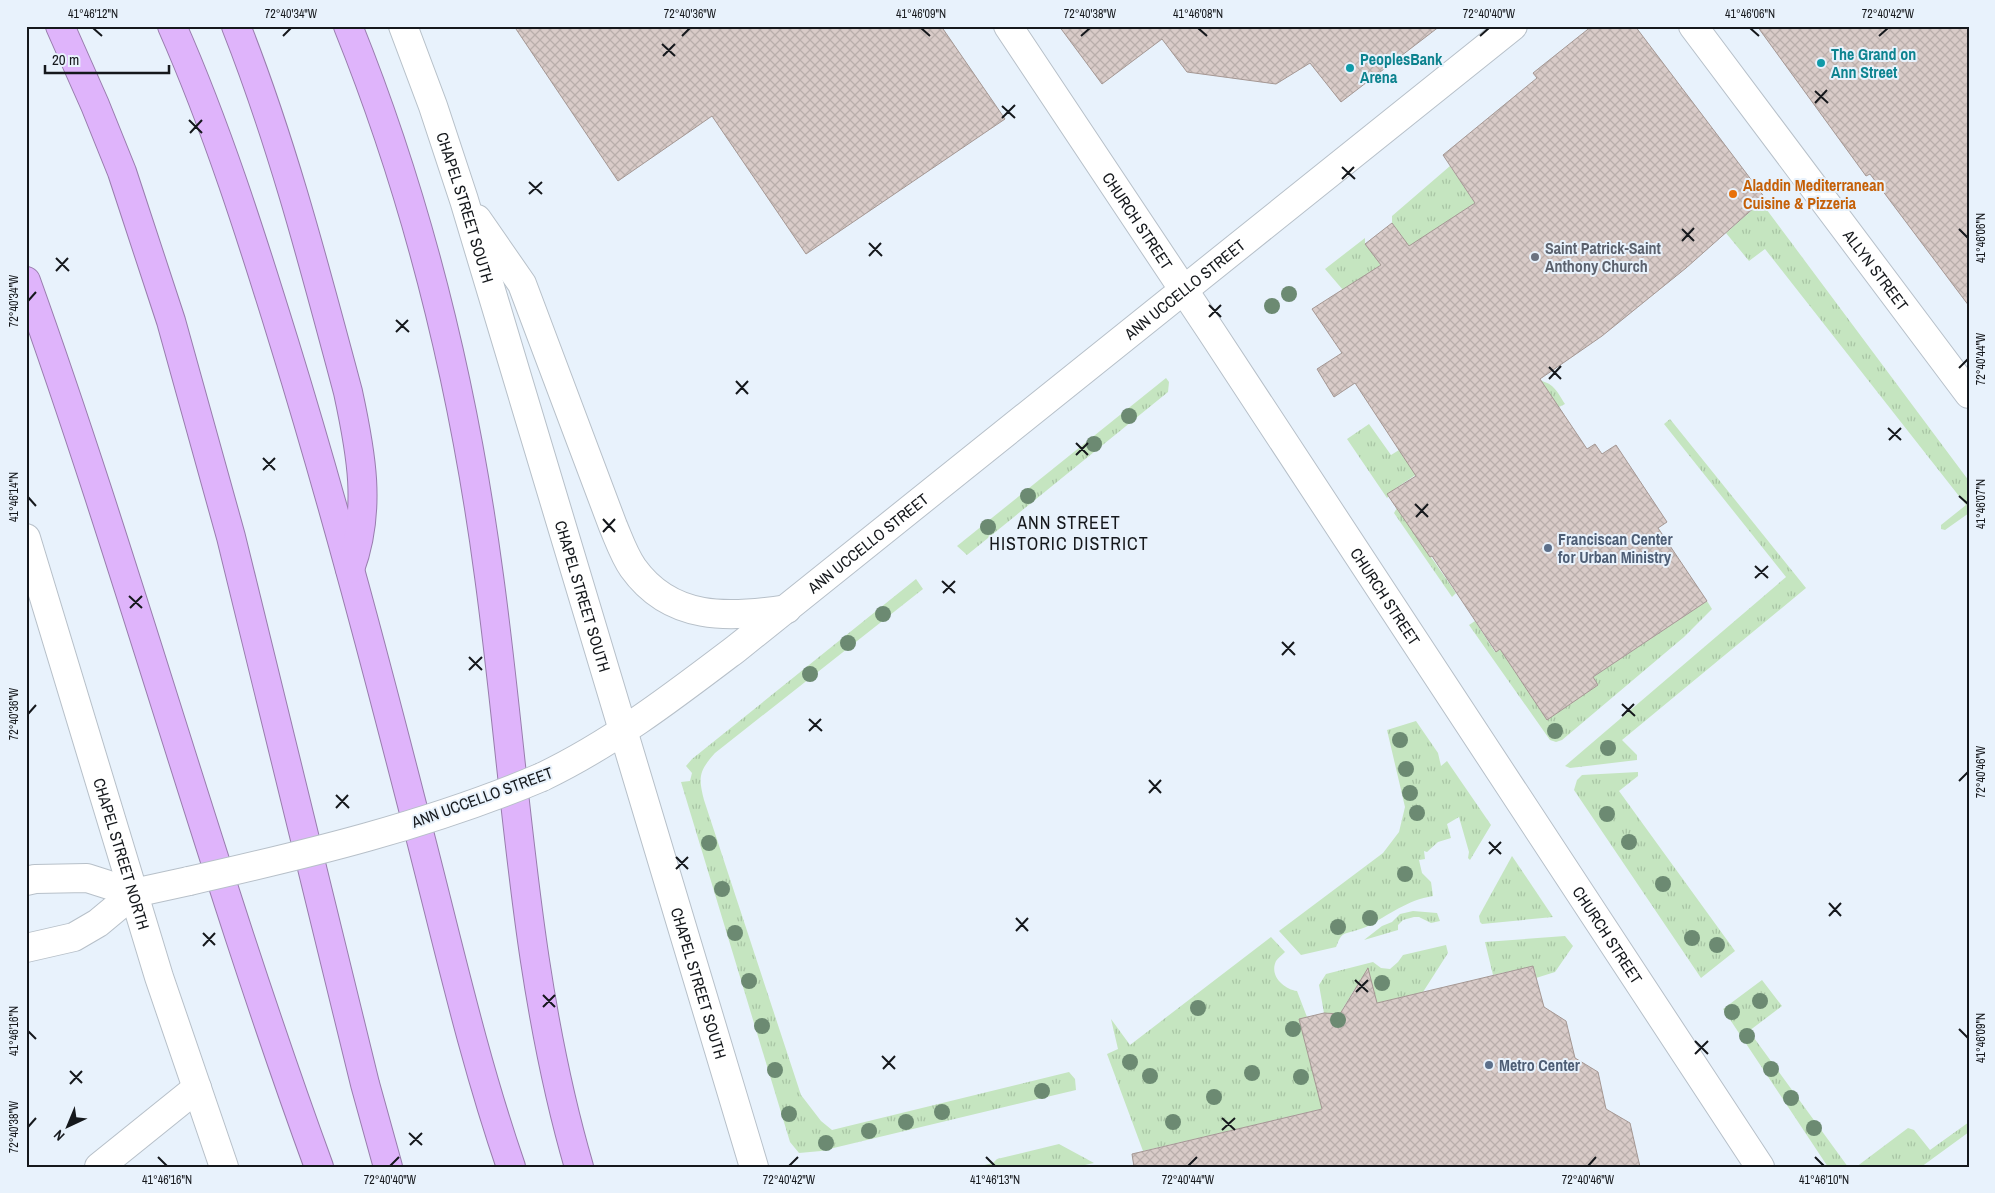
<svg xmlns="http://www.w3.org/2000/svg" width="1995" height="1193" font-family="'Archivo Narrow',sans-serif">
	<defs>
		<pattern id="grass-tufts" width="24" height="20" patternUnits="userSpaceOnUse" patternTransform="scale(1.25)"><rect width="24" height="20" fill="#c5e5c0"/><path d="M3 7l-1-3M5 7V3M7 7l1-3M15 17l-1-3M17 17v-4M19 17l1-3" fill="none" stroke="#a8c4a4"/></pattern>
		<pattern id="building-cross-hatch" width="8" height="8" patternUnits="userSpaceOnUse" patternTransform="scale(1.25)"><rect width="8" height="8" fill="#d9cbc8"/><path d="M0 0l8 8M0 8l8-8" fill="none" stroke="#b9aeab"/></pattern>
	</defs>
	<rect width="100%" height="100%" fill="#e8f2fc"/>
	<g fill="url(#grass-tufts)">
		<polygon points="1450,166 1475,203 1343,290 1325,269 1365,238 1365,244 1378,260 1404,239 1392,223 1392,216"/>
		<polygon points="1761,202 1969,481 1969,513 1945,530 1941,529 1941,525 1966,505 1765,249 1749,261 1726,233"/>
		<polygon points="1166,378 1169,382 1168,392 967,555 957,546"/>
		<path d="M1537,380C1554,383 1556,390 1565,404L1559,407Z"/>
		<polygon points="1670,419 1806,588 1622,740 1637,755 1637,760 1570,768 1565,766 1786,577 1664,424"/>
		<polygon points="1369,424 1391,455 1404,447 1492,424 1396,488 1387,498 1347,439"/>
		<polygon points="1397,508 1456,593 1452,597 1394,513"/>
		<path d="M916,579L923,589L715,753C699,771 698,777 704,800L801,1095L821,1121L832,1130L1069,1072L1075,1079L1076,1090L821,1151L799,1153L790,1142L681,782L690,781L692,773L686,766L692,759Z"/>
		<polygon points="1707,601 1712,609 1684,637 1562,740 1556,742 1550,740 1469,625 1475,621 1495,652 1500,649 1547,719 1598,685 1593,677"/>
		<path d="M1416,721L1438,753L1441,766L1447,761L1491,825L1470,860L1468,858L1469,852L1459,817L1447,824L1451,838L1438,842L1427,852L1424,851L1425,859L1419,860L1422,873L1431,882L1433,896C1407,900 1389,915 1366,927C1359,930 1349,932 1344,934C1339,937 1338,943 1336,947L1301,955L1279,931L1383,853L1399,832L1405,807L1387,730Z"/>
		<polygon points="1638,772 1638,776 1619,791 1735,951 1701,978 1574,790 1577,780 1582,775"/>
		<polygon points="1512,856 1553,917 1482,924 1480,922 1479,916"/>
		<polygon points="1413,911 1437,913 1440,921 1431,923 1419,917 1414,917 1403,920 1398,925 1398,930 1364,940 1382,926 1392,922 1400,914"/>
		<polygon points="1565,936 1573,946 1555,972 1536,978 1535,971 1529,967 1493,975 1485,942"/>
		<path d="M1271,937L1285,952C1282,955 1278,958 1276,961C1269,976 1284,989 1297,991L1307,1017L1364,1099L1143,1151L1107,1054L1118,1049L1111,1019L1130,1045Z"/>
		<polygon points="1446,945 1448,953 1423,992 1382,1002 1378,1008 1372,986 1354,990 1342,1010 1347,1030 1324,1013 1319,985 1326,974 1373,962 1381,968 1390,969 1398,962 1403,955"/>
		<polygon points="1762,980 1782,1006 1749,1031 1848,1167 1828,1167 1723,1009"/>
		<polygon points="1969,1122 1969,1132 1921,1167 1856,1167 1908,1128 1914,1130 1930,1150"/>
		<polygon points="1059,1144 1094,1163 1076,1167 976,1167 993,1163 997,1159"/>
	</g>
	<g fill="url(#building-cross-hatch)" stroke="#a49793">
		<polygon points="514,26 941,26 1005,119 806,254 712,116 618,181"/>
		<polygon points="1059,26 1440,26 1341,102 1310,63 1276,84 1187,72 1162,39 1102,84"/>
		<polygon points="1592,26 1635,26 1765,198 1686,268 1602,336 1540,379 1587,449 1595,444 1602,454 1616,445 1667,522 1658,528 1707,601 1593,677 1598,685 1547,720 1500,649 1496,652 1432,556 1430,557 1387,494 1416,476 1355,383 1334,397 1317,369 1342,353 1312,309 1381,265 1365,244 1392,223 1409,246 1475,203 1443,155 1537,78 1533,73"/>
		<polygon points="1757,26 1969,26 1969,306 1870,174 1866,176"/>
		<polygon points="1533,966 1544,1007 1566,1021 1575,1058 1598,1072 1606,1109 1630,1123 1640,1167 1134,1167 1132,1154 1322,1109 1299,1019 1324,1013 1340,1014 1368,968 1377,1003"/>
	</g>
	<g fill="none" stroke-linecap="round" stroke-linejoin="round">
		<defs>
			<g id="minor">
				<path id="s1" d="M403,26L433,106L464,200L754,1167"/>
				<path id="s2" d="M1008,26L1211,331L1760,1167"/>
				<path id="s3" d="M1693,26L1969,394"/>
				<path d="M477,219L522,284L613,526C619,540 624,555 633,568C671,621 728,618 787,609"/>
				<path id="s4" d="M26,538L159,977L224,1167"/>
				<path id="s5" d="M542,777C613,743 675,695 737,648L1513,26"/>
				<polyline points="26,881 35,879 87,878 134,893"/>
				<polyline points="26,948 74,937 98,923 134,893 189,881"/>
				<polyline points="99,1167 197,1088"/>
			</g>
			<g id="highway">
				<polyline points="60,26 95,105 122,172 171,321 231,537 365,1084 388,1167"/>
				<path d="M172,26C217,128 251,235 284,342C334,504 377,668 419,832C448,944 473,1057 511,1167"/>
				<path d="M236,26C283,145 315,269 348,392C361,452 372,510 350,569"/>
				<path d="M348,26C419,202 464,388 489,576C516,773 523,975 579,1167"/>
				<path d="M26,281C131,574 212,875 319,1167"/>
			</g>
		</defs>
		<use href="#minor" stroke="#b7c0c9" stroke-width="30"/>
		<use href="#highway" stroke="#987dad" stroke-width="30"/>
		<use href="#minor" stroke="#fff" stroke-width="28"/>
		<use href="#highway" stroke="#dfb4fb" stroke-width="28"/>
		<defs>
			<path id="minor-bridge" d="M189,881C308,854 429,825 542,777"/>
		</defs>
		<use href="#minor-bridge" stroke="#b7c0c9" stroke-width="30" stroke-linecap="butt"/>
		<use href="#minor-bridge" stroke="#fff" stroke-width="28"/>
	</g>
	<g fill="#6c8a72">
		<circle cx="1289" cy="294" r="8"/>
		<circle cx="1272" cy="306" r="8"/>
		<circle cx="1129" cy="416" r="8"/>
		<circle cx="1094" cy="444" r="8"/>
		<circle cx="1028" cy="496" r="8"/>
		<circle cx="988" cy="527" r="8"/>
		<circle cx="883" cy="614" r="8"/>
		<circle cx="848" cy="643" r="8"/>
		<circle cx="810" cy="674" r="8"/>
		<circle cx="1555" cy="731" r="8"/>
		<circle cx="1400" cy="740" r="8"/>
		<circle cx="1608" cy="748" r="8"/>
		<circle cx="1406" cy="769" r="8"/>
		<circle cx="1410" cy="793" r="8"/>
		<circle cx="1417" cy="813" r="8"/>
		<circle cx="1607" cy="814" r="8"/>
		<circle cx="1629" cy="842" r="8"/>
		<circle cx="709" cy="843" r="8"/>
		<circle cx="1405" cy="874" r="8"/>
		<circle cx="1663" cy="884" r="8"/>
		<circle cx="722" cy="889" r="8"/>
		<circle cx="1370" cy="918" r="8"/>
		<circle cx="1338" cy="927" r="8"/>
		<circle cx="735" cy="933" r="8"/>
		<circle cx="1692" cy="938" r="8"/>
		<circle cx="1717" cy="945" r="8"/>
		<circle cx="749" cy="981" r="8"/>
		<circle cx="1382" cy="983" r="8"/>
		<circle cx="1760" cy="1001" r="8"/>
		<circle cx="1198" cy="1008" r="8"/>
		<circle cx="1732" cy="1012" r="8"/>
		<circle cx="1338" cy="1020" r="8"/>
		<circle cx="762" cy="1026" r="8"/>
		<circle cx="1293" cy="1029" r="8"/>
		<circle cx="1747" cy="1036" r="8"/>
		<circle cx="1130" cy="1062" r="8"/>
		<circle cx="1771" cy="1069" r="8"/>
		<circle cx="775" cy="1070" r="8"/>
		<circle cx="1252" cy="1073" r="8"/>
		<circle cx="1150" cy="1076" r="8"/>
		<circle cx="1301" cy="1077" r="8"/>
		<circle cx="1042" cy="1091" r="8"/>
		<circle cx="1214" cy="1097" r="8"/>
		<circle cx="1791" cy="1098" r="8"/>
		<circle cx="942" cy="1112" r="8"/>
		<circle cx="789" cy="1114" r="8"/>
		<circle cx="906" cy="1122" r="8"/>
		<circle cx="1173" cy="1122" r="8"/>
		<circle cx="1814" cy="1128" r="8"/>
		<circle cx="869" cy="1131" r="8"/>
		<circle cx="826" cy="1143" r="8"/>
	</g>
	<path fill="none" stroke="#15181c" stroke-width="2" d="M93,28L102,36M921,28L930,36M1198,28L1207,36M1750,28L1759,36M283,36L291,28M682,36L690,28M1081,36L1090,28M1480,36L1489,28M1879,36L1888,28M662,44L675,56M663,56L675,44M1815,91L1828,103M1815,103L1827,90M1002,106L1015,118M1002,118L1015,105M189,120L202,133M190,133L202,120M1342,167L1355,179M1342,179L1354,167M529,182L542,194M529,194L542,182M1682,229L1694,241M1959,229L1968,238M1682,241L1694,228M869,243L882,256M869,256L881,243M56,258L69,271M56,271L68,258M28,301L36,292M1209,305L1221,317M1209,317L1221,305M396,320L409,332M396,332L408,320M1549,367L1561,379M1959,368L1968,359M1549,379L1561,366M736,381L748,394M736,394L748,381M1888,428L1901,440M1889,440L1901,428M1076,443L1088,455M1076,455L1088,443M263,458L275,470M263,470L275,458M1959,496L1968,504M28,497L36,506M1415,504L1428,517M1416,517L1428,504M603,519L615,532M603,532L615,519M1755,566L1768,578M1755,578L1768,566M942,581L955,593M943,593L955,581M129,596L142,608M130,608L142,596M1282,642L1295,655M1282,655L1294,642M469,657L482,670M469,670L482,657M1622,704L1635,716M28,714L36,705M1622,716L1634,704M809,719L822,731M809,731L821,719M1149,780L1161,793M1959,781L1968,772M1149,793L1161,780M336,795L349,808M336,808L348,795M1489,842L1501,854M1489,854L1501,842M676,857L688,869M676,869L688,857M1829,903L1841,916M1829,916L1841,903M1016,918L1028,931M1016,931L1028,918M203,933L215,945M203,946L215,933M1355,980L1368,992M1356,992L1368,980M543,995L555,1007M543,1007L555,995M1959,1029L1968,1038M28,1031L36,1039M1695,1041L1708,1054M1695,1054L1708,1041M882,1056L895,1069M883,1069L895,1056M70,1071L82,1083M70,1084L82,1071M1222,1118L1235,1130M28,1127L36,1118M1222,1130L1235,1118M409,1133L422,1145M410,1145L422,1133M158,1157L167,1166M986,1157L995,1166M1815,1157L1824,1166M390,1166L399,1157M789,1166L798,1157M1188,1166L1197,1157M1588,1166L1596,1157"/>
	<g fill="#0f9aa8" stroke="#e8f2fc" stroke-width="2">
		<circle cx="1821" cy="63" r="5"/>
		<circle cx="1350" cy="68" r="5"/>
	</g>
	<circle fill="#e8710a" stroke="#e8f2fc" stroke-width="2" cx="1733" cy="194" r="5"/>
	<circle fill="#6b7280" stroke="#e8f2fc" stroke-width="2" cx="1535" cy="257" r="5"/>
	<g fill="#5c6f8a" stroke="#e8f2fc" stroke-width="2">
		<circle cx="1548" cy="548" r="5"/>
		<circle cx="1489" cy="1065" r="5"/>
	</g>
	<g text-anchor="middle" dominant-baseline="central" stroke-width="4" stroke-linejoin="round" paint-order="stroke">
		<g font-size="16" font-weight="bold" fill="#0d838f" stroke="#e8f2fc" text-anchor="start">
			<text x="1831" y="54">The Grand on<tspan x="1831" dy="18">Ann Street</tspan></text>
			<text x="1360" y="59">PeoplesBank<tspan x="1360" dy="18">Arena</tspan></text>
		</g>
		<g font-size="16" font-weight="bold" fill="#c56008" stroke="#e8f2fc" text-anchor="start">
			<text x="1743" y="185">Aladdin Mediterranean<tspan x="1743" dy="18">Cuisine &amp; Pizzeria</tspan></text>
		</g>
		<g font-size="16" fill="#15181c" stroke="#e8f2fc">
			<text stroke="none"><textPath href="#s1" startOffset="192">CHAPEL STREET SOUTH</textPath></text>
			<text stroke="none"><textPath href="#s2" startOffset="234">CHURCH STREET</textPath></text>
			<text stroke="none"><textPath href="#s3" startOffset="305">ALLYN STREET</textPath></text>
			<text stroke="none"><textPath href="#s5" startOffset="808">ANN UCCELLO STREET</textPath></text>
			<text stroke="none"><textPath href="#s5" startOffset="402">ANN UCCELLO STREET</textPath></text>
			<text stroke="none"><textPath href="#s1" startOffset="598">CHAPEL STREET SOUTH</textPath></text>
			<text stroke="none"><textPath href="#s2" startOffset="684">CHURCH STREET</textPath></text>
			<text transform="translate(482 797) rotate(-20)">ANN UCCELLO STREET</text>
			<text stroke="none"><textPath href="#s4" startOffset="330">CHAPEL STREET NORTH</textPath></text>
			<text stroke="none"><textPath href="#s2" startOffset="1089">CHURCH STREET</textPath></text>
			<text stroke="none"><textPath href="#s1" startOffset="1002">CHAPEL STREET SOUTH</textPath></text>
		</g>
		<g font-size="16" font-weight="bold" fill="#5b616d" stroke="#e8f2fc" text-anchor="start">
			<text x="1545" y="248">Saint Patrick-Saint<tspan x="1545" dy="18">Anthony Church</tspan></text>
		</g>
		<g font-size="16" font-weight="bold" fill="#4e5e75" stroke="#e8f2fc" text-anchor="start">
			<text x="1558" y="539">Franciscan Center<tspan x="1558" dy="18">for Urban Ministry</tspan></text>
			<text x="1499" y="1065">Metro Center</text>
		</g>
		<g font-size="18" letter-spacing="1" fill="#15181c" stroke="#e8f2fc">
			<text x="1069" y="522">ANN STREET<tspan x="1069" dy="21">HISTORIC DISTRICT</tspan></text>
		</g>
	</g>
	<rect width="1995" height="1193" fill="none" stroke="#e8f2fc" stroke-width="55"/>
	<g transform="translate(68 1126) rotate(224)" stroke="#e8f2fc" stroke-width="4" paint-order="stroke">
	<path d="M0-4L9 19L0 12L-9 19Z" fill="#15181c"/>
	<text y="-8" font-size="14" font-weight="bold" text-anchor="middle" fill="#15181c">N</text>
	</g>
	<path d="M45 65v8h124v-8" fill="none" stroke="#15181c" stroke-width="2.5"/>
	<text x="52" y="65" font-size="15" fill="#15181c" stroke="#e8f2fc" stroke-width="4" paint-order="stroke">20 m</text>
	<rect x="28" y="28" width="1940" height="1138" fill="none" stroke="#15181c" stroke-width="2"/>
	<g font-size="12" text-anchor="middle" fill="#15181c">
		<text x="93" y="18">41°46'12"N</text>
		<text x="291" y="18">72°40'34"W</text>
		<text x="690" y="18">72°40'36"W</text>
		<text x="921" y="18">41°46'09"N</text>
		<text x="1090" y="18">72°40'38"W</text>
		<text x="1198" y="18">41°46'08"N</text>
		<text x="1489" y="18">72°40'40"W</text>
		<text x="1750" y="18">41°46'06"N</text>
		<text x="1888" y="18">72°40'42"W</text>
		<text transform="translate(1981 238) rotate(-90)" y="4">41°46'06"N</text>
		<text transform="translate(14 301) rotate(-90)" y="4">72°40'34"W</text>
		<text transform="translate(1981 359) rotate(-90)" y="4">72°40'44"W</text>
		<text transform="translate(14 497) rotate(-90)" y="4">41°46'14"N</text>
		<text transform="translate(1981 504) rotate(-90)" y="4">41°46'07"N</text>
		<text transform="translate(14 714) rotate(-90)" y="4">72°40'36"W</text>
		<text transform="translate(1981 772) rotate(-90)" y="4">72°40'46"W</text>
		<text transform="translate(14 1031) rotate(-90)" y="4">41°46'16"N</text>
		<text transform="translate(1981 1038) rotate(-90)" y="4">41°46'09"N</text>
		<text transform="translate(14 1127) rotate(-90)" y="4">72°40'38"W</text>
		<text x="167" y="1184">41°46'16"N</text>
		<text x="390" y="1184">72°40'40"W</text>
		<text x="789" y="1184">72°40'42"W</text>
		<text x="995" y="1184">41°46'13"N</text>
		<text x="1188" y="1184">72°40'44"W</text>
		<text x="1588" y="1184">72°40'46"W</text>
		<text x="1824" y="1184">41°46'10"N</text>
	</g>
</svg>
